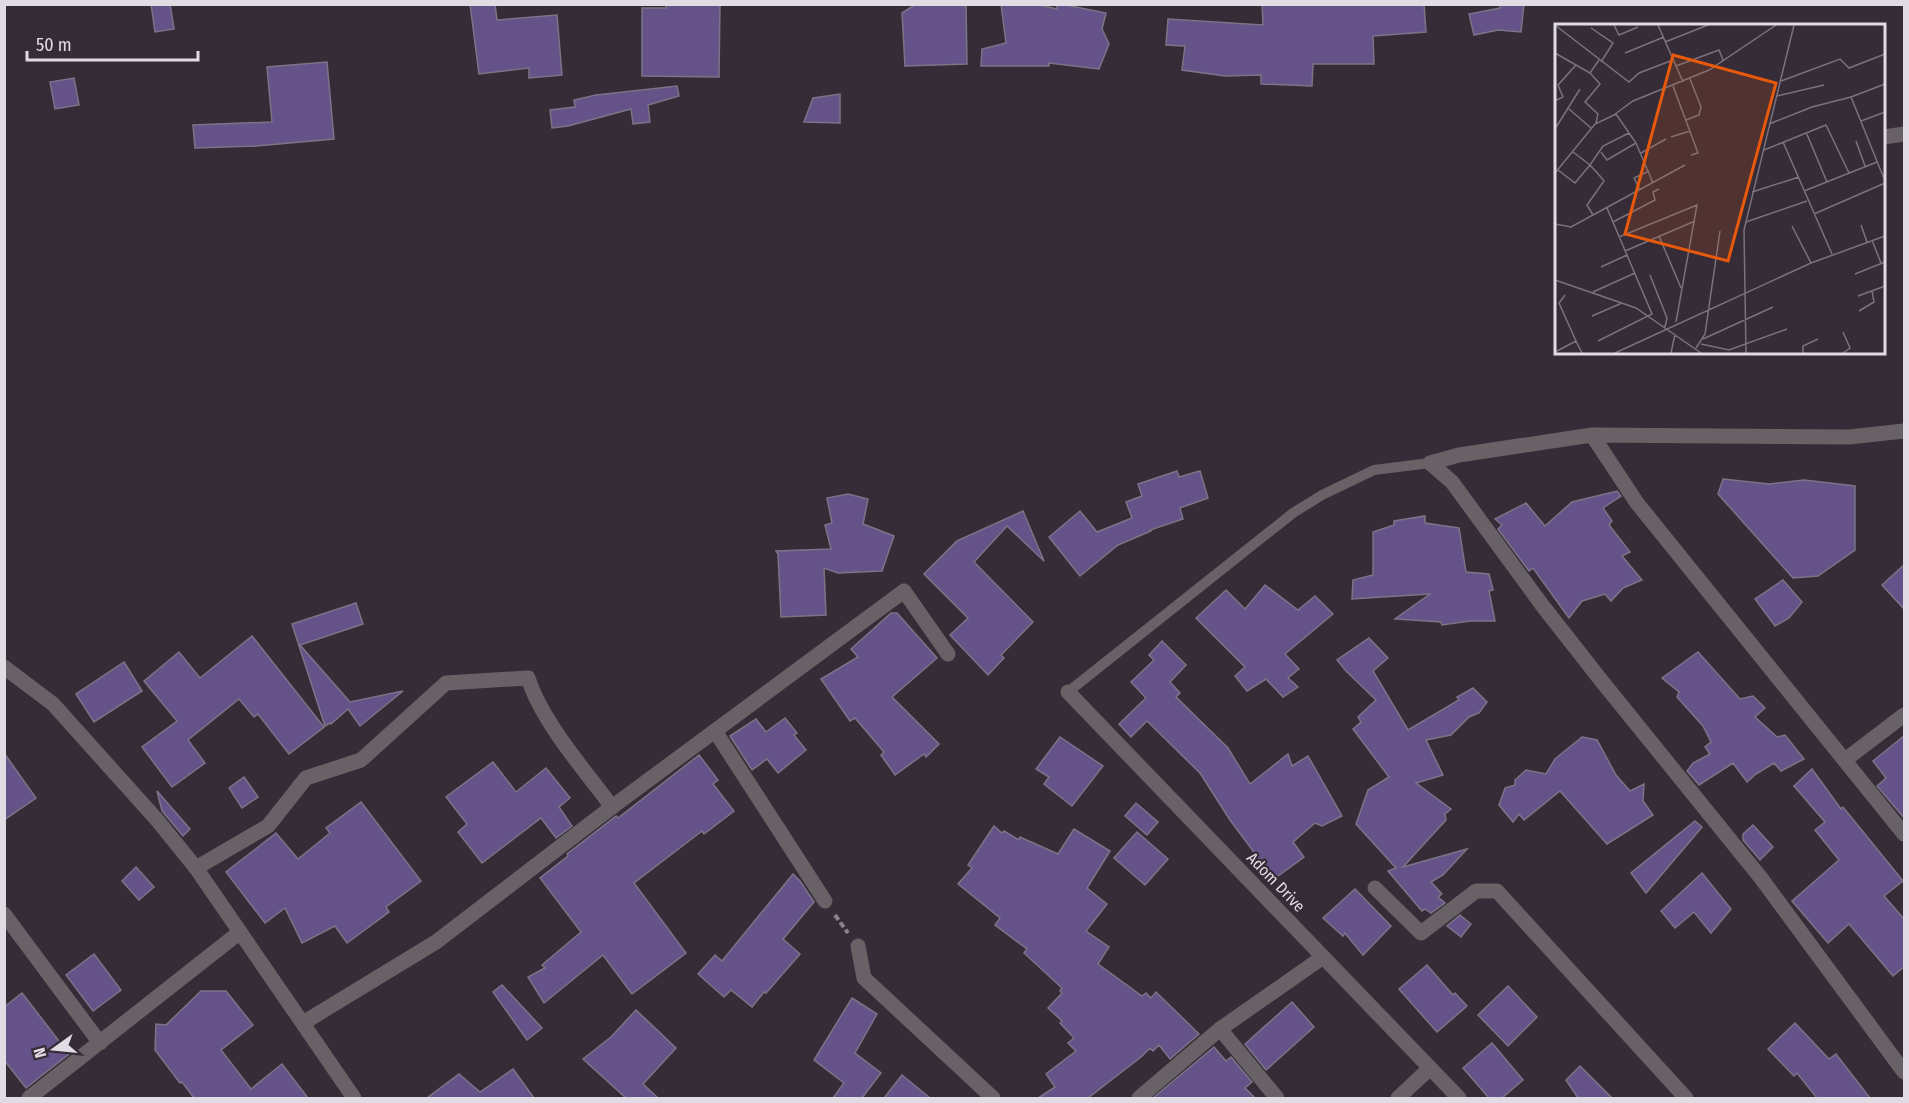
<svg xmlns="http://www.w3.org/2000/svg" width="1909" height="1103" font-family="'Fira Sans Condensed',sans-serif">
	<rect width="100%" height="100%" fill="#352c38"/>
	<g fill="#655289" stroke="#7a7586" stroke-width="1.5">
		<polygon points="151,4 170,4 174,29 155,32"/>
		<polygon points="470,4 495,4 497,20 557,15 562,75 529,78 529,68 479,74"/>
		<polygon points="666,4 720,4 719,77 642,76 642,8 666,8"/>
		<polygon points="916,4 966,4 967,64 905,66 902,13"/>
		<polygon points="1001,4 1036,4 1057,9 1057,4 1061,4 1106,13 1102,29 1109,44 1099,69 1049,63 1049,66 981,66 982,49 1006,43"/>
		<polygon points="1262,4 1424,4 1426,32 1373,36 1374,64 1313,64 1312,86 1261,84 1261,75 1225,76 1182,70 1185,46 1166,45 1168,19 1263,25"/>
		<polygon points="1501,4 1524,4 1521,32 1498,30 1474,35 1469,14 1500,8"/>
		<polygon points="327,62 334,139 256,146 195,148 193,125 272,122 267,67"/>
		<polygon points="74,78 79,105 55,109 50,82"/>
		<polygon points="677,86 679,96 648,105 650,122 633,124 631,109 568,126 552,128 550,110 575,107 574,100 596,95"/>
		<polygon points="840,94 840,123 804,122 813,98"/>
		<polygon points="1177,471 1179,477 1200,471 1208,498 1180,508 1183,519 1150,530 1151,531 1118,545 1080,576 1049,537 1080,511 1097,532 1132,518 1126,502 1142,496 1138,484"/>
		<polygon points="1723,479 1769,484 1804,480 1855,486 1855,550 1818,576 1793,578 1718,494"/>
		<polygon points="1617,491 1621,496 1603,508 1612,521 1609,525 1630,552 1622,556 1642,580 1623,588 1611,601 1605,594 1582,601 1569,618 1533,568 1529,571 1498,529 1502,525 1495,519 1526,503 1545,526 1572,502"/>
		<polygon points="848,494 868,499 863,524 894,536 882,571 838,573 824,568 826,615 781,617 778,554 776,551 831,549 825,525 832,523 827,498"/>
		<polygon points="1023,511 1044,561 1007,526 974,562 1033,622 1001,655 1004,658 988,675 950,635 968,618 924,574 957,541"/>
		<polygon points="1425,516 1425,523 1459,528 1466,572 1489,574 1493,590 1489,591 1495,621 1470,621 1442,625 1441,622 1395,619 1430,594 1352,599 1353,580 1373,575 1373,532 1394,525 1394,521"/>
		<polygon points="1905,564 1905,610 1882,585"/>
		<polygon points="1783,580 1802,602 1789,618 1775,626 1755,599"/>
		<polygon points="1265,585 1298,610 1315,596 1333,614 1285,654 1299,669 1288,678 1298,687 1283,697 1266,679 1247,691 1235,676 1245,667 1196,618 1226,590 1245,609"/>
		<polygon points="356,603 363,624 300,645 350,702 403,691 360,726 348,709 331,724 330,723 325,726 292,624"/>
		<polygon points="891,613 897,613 937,658 892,697 939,744 926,757 924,754 895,775 881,755 884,752 855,718 850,721 821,679 858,657 851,649"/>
		<polygon points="252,636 324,727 289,754 258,714 254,717 239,699 188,740 205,763 172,787 142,747 177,721 144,681 179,652 200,678"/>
		<polygon points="1369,638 1388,658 1373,671 1408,730 1459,700 1457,697 1473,688 1487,702 1479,713 1469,717 1451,735 1426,740 1443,775 1416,783 1451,809 1445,814 1446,820 1403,867 1467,849 1443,875 1431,882 1442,894 1438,897 1445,903 1431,913 1425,909 1422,911 1388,871 1396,868 1356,824 1368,790 1389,777 1353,729 1361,722 1358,717 1376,700 1346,671 1337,660"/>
		<polygon points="1162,641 1186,665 1170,682 1180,693 1176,697 1228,748 1250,784 1288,754 1292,766 1308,756 1342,816 1322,826 1315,823 1293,842 1304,857 1274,879 1230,820 1200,773 1147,721 1131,737 1119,724 1146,698 1131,682 1154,660 1149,655"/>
		<polygon points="1698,652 1740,699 1753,696 1765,708 1755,717 1777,737 1785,735 1804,759 1781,771 1774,763 1756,774 1747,782 1733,763 1699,785 1687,771 1693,763 1710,754 1705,747 1711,742 1703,726 1677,697 1679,692 1662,678"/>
		<polygon points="124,662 142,691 94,722 76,694"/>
		<polygon points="785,718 797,733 794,735 806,750 778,773 767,759 752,770 730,736 756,719 766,732"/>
		<polygon points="1905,735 1905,819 1877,786 1886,778 1873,761"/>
		<polygon points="1060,737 1103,766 1072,806 1044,784 1049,777 1036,769"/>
		<polygon points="1582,737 1597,740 1616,775 1630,791 1644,784 1643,801 1653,815 1607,844 1560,791 1524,820 1519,814 1513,822 1499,805 1505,788 1515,785 1515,780 1526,770 1546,774 1555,759"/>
		<polygon points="4,753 36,798 4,820"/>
		<polygon points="699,755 718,780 713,784 734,811 704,834 702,831 634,883 686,953 632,994 603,955 544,1003 528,977 545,968 542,965 581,932 540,878 568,856 567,854 616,816 618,818"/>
		<polygon points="493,762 516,792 546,768 570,798 559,807 572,826 556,838 541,818 482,863 458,832 467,824 446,797"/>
		<polygon points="1812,769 1841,809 1843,807 1903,881 1884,896 1905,920 1905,966 1893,976 1849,924 1828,943 1792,901 1839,860 1815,830 1825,822 1794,786"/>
		<polygon points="244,777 258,797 242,808 229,788"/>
		<polygon points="157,791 190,829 183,836 162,811"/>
		<polygon points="361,802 421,881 386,907 389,912 347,943 335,926 302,943 285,908 265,923 226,872 276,833 298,859 330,833 326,828"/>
		<polygon points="1136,803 1158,822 1147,835 1125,816"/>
		<polygon points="1695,821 1702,827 1646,893 1631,873"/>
		<polygon points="1753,825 1773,847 1760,860 1743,840 1743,834"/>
		<polygon points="994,826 1002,833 1004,831 1019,840 1020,837 1058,854 1074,829 1110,851 1087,888 1107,904 1086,931 1109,947 1098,964 1142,996 1146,993 1151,998 1156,992 1199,1034 1170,1059 1159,1045 1153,1051 1150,1048 1141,1057 1088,1098 1038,1098 1055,1087 1046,1074 1076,1051 1068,1043 1074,1038 1060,1023 1062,1021 1048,1008 1062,993 1060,991 1062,988 1024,953 1027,949 995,925 1000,918 958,884 972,868 968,865"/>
		<polygon points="1137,832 1168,859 1145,885 1114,858"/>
		<polygon points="136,867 154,887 139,900 122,881"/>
		<polygon points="1702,873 1731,909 1711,933 1694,912 1675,928 1661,911"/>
		<polygon points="793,874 800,881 814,902 783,939 800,954 766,993 764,992 752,1007 731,990 724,997 698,974 715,955 722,961"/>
		<polygon points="1355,889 1391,926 1363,955 1345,933 1343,936 1323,918"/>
		<polygon points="1460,915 1471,924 1461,937 1447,926"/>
		<polygon points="94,954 121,990 93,1011 66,975"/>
		<polygon points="1427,965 1453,995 1455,993 1467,1006 1437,1032 1399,989"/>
		<polygon points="502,985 542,1028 527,1040 493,992"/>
		<polygon points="1508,986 1537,1017 1508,1046 1478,1015"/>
		<polygon points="201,991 226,991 253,1025 221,1050 251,1089 282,1064 308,1098 194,1098 182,1082 180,1083 155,1050 156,1024 166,1025"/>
		<polygon points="22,993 69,1054 26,1088 4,1060 4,1007"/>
		<polygon points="852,998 877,1014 855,1053 881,1073 862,1098 833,1098 844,1083 814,1060"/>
		<polygon points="1292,1002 1314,1027 1266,1070 1245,1044"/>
		<polygon points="636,1010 676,1048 643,1084 658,1098 626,1098 583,1059 611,1037"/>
		<polygon points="1795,1023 1829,1059 1836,1054 1870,1098 1817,1098 1797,1073 1794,1076 1768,1049"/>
		<polygon points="1492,1043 1523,1080 1502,1098 1489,1098 1463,1068"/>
		<polygon points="1214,1047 1226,1061 1231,1057 1252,1082 1245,1088 1255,1098 1153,1098"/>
		<polygon points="1580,1066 1612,1098 1578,1098 1566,1080"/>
		<polygon points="513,1069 534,1098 427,1098 459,1074 480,1092"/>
		<polygon points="902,1075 930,1098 884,1098"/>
	</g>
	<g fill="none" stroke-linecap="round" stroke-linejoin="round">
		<polyline stroke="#89828c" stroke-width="4" stroke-dasharray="6 3" stroke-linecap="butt" points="835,915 848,933"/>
		<polyline stroke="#686166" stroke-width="10" points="1068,692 1293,513 1322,495 1374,470 1430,463"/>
		<g stroke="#686166" stroke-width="15">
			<polyline points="1884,137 1904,134"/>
			<polyline points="1904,431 1849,437 1592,435 1459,455 1430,463 1452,482 1542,605 1600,679 1761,878 1904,1072"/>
			<polyline points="1592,435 1637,503 1904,834"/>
			<polyline points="4,667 53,704 158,821 196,868 354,1098"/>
			<polyline points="1068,692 1459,1098"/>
			<polyline points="715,731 825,901"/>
			<polyline points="1845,760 1904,715"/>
			<path d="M196,868L268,826L306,778L361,760L446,683L528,678C542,722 584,769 612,807"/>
			<polyline points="1375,888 1421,933 1476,891 1497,891 1686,1098"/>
			<polyline points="4,914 100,1043"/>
			<polyline points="858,946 864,978 993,1098"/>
			<polyline points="303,1023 436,942 612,807 904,591 948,654"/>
			<polyline points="1220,1029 1277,1098"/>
			<polyline points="29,1098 240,932"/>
			<polyline points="1139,1098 1220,1029 1323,957"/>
			<polyline points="1398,1098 1430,1068"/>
		</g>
	</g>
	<g text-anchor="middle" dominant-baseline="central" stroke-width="4.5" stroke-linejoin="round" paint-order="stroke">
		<g font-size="16" fill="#e1dbe3" stroke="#352c38">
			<text transform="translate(1276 882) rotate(46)">Adom Drive</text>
		</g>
	</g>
	<g transform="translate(1555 24)">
		<rect width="330" height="330" fill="#352c38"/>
		<path fill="none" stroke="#7a727c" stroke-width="1.5" d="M0,1L74,58L84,49L118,36M59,1L64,11L83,3M103,1L128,58M36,4L58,19L46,38M110,18L153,1M0,29L35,49M70,29L109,13M121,42L164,26L168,36M226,57L285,35L294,44L330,30M330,60L296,73L330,157M118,62L143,129L136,131M222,72L269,61M0,77L8,73L3,61L21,41M14,85L36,104M60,90L78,77L154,46L221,1M131,96L144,91L146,83L135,55M306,97L330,88M41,99L43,90L30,78L45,60L35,49L44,36M214,100L257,83L296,73M0,105L25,65M251,108L272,158M116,113L135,107M301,117L310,142M228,118L277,230M209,126L271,101L294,149M18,128L35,141L48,122L74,109M46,128L52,136L81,119M86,129L111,115M3,146L20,159L35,141L45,152L49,157L32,181L38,191M0,149L40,100L61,90L81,119L98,159M85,166L79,154L94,147M249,167L322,138M197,168L244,153M259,190L330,159M58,198L100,176L98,168L104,165M191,198L252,177M0,200L16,203L130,141M306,201L312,218M237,202L256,239M104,212L126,264M64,213L142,181L121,298M317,216L326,239M70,227L140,197M46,243L72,231M300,250L330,238M95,251L112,294L110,303M0,256L81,284L146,329M38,268L80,249M10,271L4,279L21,317M303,272L330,262M304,287L319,278L317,267M37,292L67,279M148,315L218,283M43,317L97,290L52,184M146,320L174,326L232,305M141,324L150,310L165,207M0,328L21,317L27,329M60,329L256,239L330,212M116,329L120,310M191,329L189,206L239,1M248,329V322L263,315M288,329L295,324L288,308"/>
		<path fill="#e8590c" fill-opacity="0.15" stroke="#e8590c" stroke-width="3" d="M118,31L221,59L173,237L70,210Z"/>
		<rect width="330" height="330" fill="none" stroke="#e1dbe3" stroke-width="3"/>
	</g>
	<rect width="1909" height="1103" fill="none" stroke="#e1dbe3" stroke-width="12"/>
	<g transform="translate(54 1049) rotate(255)" stroke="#352c38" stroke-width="4.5" paint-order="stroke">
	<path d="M0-4.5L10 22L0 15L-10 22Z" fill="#e1dbe3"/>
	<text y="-9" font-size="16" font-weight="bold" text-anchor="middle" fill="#e1dbe3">N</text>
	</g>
	<path d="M27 51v9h171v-9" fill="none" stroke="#e1dbe3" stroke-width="3"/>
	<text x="36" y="51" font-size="18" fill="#e1dbe3" stroke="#352c38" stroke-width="4.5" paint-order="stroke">50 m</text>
</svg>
